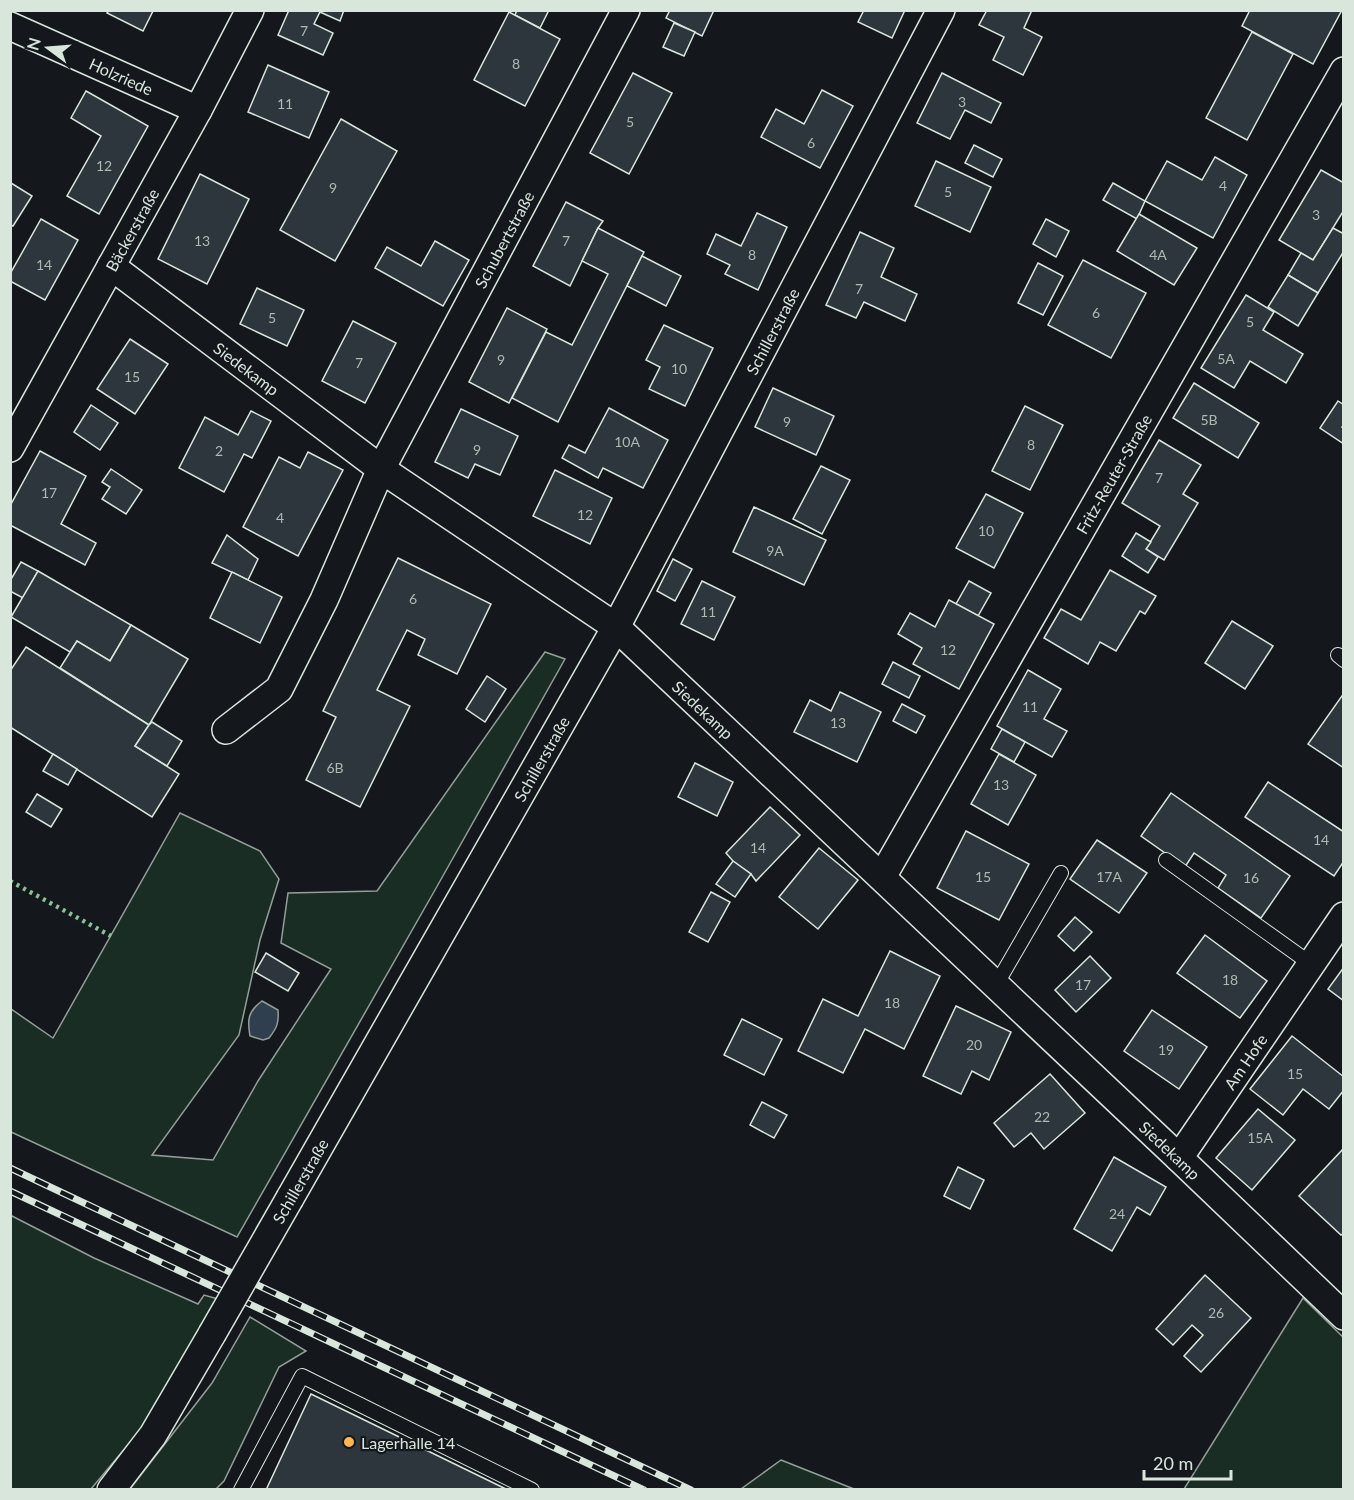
<svg xmlns="http://www.w3.org/2000/svg" width="1354" height="1500" font-family="Lato,sans-serif">
	<rect width="100%" height="100%" fill="#14181c"/>
	<g fill="#1a2d24" stroke="#939e99" stroke-width="1.5">
		<polygon points="545,652 565,659 435,890 237,1237 11,1132 11,1009 53,1038 180,813 260,851 279,879 260,940 239,1035 152,1155 213,1160 258,1081 331,969 281,943 288,893 377,891"/>
		<polygon points="10,1215 94,1258 198,1304 204,1295 218,1299 152,1416 91,1489 11,1489"/>
		<polygon points="1303,1298 1343,1337 1343,1489 1184,1489"/>
		<polygon points="250,1317 306,1351 279,1367 224,1481 216,1489 130,1489 212,1383"/>
		<polygon points="781,1460 854,1489 741,1489"/>
	</g>
	<path fill="#2f3f4d" stroke="#939e99" stroke-width="1.5" d="M262,1001L278,1010C279,1023 277,1028 269,1038L263,1040L250,1036C247,1020 248,1011 262,1001Z"/>
	<g fill="#2c363c" stroke="#d8e6dc" stroke-width="1.5">
		<polygon points="109,10 151,10 153,11 143,31 107,13"/>
		<polygon points="289,10 344,10 340,21 320,12 314,24 333,33 323,55 278,35"/>
		<polygon points="517,10 549,10 540,28 515,15"/>
		<polygon points="670,10 714,10 702,36 666,18"/>
		<polygon points="864,10 905,10 892,38 858,22"/>
		<polygon points="987,10 1032,10 1024,28 1042,37 1023,75 993,60 1004,37 979,25"/>
		<polygon points="1250,10 1342,10 1313,64 1242,26"/>
		<polygon points="509,12 560,39 525,106 474,80"/>
		<polygon points="674,23 695,32 684,56 663,47"/>
		<polygon points="1252,32 1293,54 1247,140 1206,118"/>
		<polygon points="268,65 329,92 309,138 248,112"/>
		<polygon points="633,73 672,93 629,174 590,153"/>
		<polygon points="942,73 1001,103 991,123 965,110 950,139 917,123"/>
		<polygon points="822,90 853,106 820,168 761,137 776,109 804,124"/>
		<polygon points="86,91 148,126 99,214 67,196 101,136 71,118"/>
		<polygon points="341,119 397,151 335,261 280,230"/>
		<polygon points="974,145 1002,159 993,177 965,163"/>
		<polygon points="1215,157 1247,175 1213,238 1145,201 1167,161 1202,180"/>
		<polygon points="936,161 991,187 970,232 915,206"/>
		<polygon points="1321,170 1344,183 1344,210 1313,260 1279,240"/>
		<polygon points="200,174 249,199 207,284 158,259"/>
		<polygon points="11,183 32,196 13,226 10,225"/>
		<polygon points="1113,183 1145,201 1137,219 1103,200"/>
		<polygon points="566,202 603,221 598,228 570,286 533,266"/>
		<polygon points="757,213 787,227 758,290 725,274 730,265 707,254 716,234 741,246"/>
		<polygon points="1139,214 1197,248 1174,285 1117,251"/>
		<polygon points="41,219 78,240 45,300 10,281 10,274"/>
		<polygon points="1046,219 1069,231 1056,257 1033,244"/>
		<polygon points="598,228 644,252 558,422 512,398 546,332 572,345 608,274 582,261"/>
		<polygon points="1333,228 1344,234 1344,251 1318,293 1288,275 1301,253 1313,260"/>
		<polygon points="860,232 894,248 881,277 917,294 905,321 864,302 856,318 826,305"/>
		<polygon points="435,241 469,260 443,306 375,268 387,247 421,266"/>
		<polygon points="642,256 681,276 666,306 627,286"/>
		<polygon points="1083,260 1146,293 1111,358 1048,325"/>
		<polygon points="1038,263 1063,276 1043,315 1018,303"/>
		<polygon points="1288,275 1318,293 1298,326 1268,307"/>
		<polygon points="257,288 304,310 287,346 240,324"/>
		<polygon points="1246,295 1274,312 1263,330 1303,354 1286,383 1250,361 1234,388 1201,368"/>
		<polygon points="507,308 547,329 509,403 469,382"/>
		<polygon points="353,321 396,343 365,403 322,381"/>
		<polygon points="664,325 713,348 685,406 649,389 660,367 646,360"/>
		<polygon points="130,339 168,364 135,414 97,389"/>
		<polygon points="1194,383 1259,423 1238,458 1173,418"/>
		<polygon points="773,388 834,416 816,455 755,427"/>
		<polygon points="1338,401 1344,405 1344,425 1342,427 1344,428 1344,444 1320,428"/>
		<polygon points="91,405 118,423 100,450 74,432"/>
		<polygon points="1025,406 1063,425 1030,490 992,471"/>
		<polygon points="609,408 668,440 643,488 603,468 598,478 562,458 569,445 585,453"/>
		<polygon points="461,409 518,436 500,475 475,464 468,478 435,462"/>
		<polygon points="251,411 271,421 252,458 244,454 224,492 179,468 205,417 238,435"/>
		<polygon points="1159,440 1201,465 1183,494 1198,503 1164,560 1146,549 1160,526 1122,503"/>
		<polygon points="40,451 86,476 61,524 96,543 85,565 10,525 10,506"/>
		<polygon points="308,452 343,470 298,556 243,527 279,457 300,468"/>
		<polygon points="821,466 850,480 822,534 793,519"/>
		<polygon points="111,469 142,490 126,514 102,499 110,487 102,482"/>
		<polygon points="555,470 612,498 590,544 533,516"/>
		<polygon points="986,494 1023,513 994,568 956,548"/>
		<polygon points="754,507 826,540 804,585 733,552"/>
		<polygon points="1136,533 1151,542 1146,549 1158,557 1148,573 1122,556"/>
		<polygon points="227,535 258,559 248,580 212,563"/>
		<polygon points="398,558 491,604 457,674 418,655 425,639 407,630 377,690 410,706 360,807 306,780 336,717 323,711"/>
		<polygon points="673,559 692,569 675,601 657,591"/>
		<polygon points="21,562 38,571 23,598 10,591 10,581"/>
		<polygon points="1110,570 1156,596 1145,614 1140,611 1116,651 1100,642 1088,664 1044,638 1061,609 1081,620"/>
		<polygon points="38,571 131,625 110,661 77,641 70,652 11,617"/>
		<polygon points="232,572 282,597 260,643 210,618"/>
		<polygon points="702,581 735,597 714,640 681,624"/>
		<polygon points="969,581 991,593 978,616 956,604"/>
		<polygon points="949,600 994,624 959,689 913,664 922,648 898,634 910,613 935,627"/>
		<polygon points="1232,621 1273,646 1245,689 1205,663"/>
		<polygon points="131,625 188,659 149,725 60,668 77,641 110,661"/>
		<polygon points="26,647 149,725 135,746 179,774 152,817 10,727 10,671"/>
		<polygon points="893,662 920,676 909,698 882,684"/>
		<polygon points="1028,670 1061,689 1044,719 1067,731 1052,757 997,726"/>
		<polygon points="487,676 506,689 485,722 466,709"/>
		<polygon points="840,692 881,712 857,762 794,732 810,700 831,711"/>
		<polygon points="1344,693 1344,768 1308,744"/>
		<polygon points="902,704 925,716 916,733 893,721"/>
		<polygon points="152,722 182,741 167,766 135,746 149,725"/>
		<polygon points="1002,729 1025,742 1014,762 991,749"/>
		<polygon points="53,754 77,769 68,785 43,771"/>
		<polygon points="999,754 1036,775 1008,825 971,804"/>
		<polygon points="695,763 733,782 717,816 678,797"/>
		<polygon points="1268,782 1344,832 1344,861 1334,876 1245,817"/>
		<polygon points="1171,793 1290,876 1261,918 1218,888 1226,875 1194,853 1185,867 1141,836"/>
		<polygon points="37,794 62,809 51,827 26,812"/>
		<polygon points="770,807 800,835 756,881 751,874 733,861 726,853"/>
		<polygon points="966,831 1029,864 999,920 937,888"/>
		<polygon points="1097,840 1147,873 1119,913 1070,879"/>
		<polygon points="819,848 858,880 818,929 779,897"/>
		<polygon points="733,861 751,874 735,897 716,884"/>
		<polygon points="711,892 730,902 708,942 689,932"/>
		<polygon points="1075,917 1092,932 1074,951 1058,936"/>
		<polygon points="1205,935 1267,981 1240,1018 1177,973"/>
		<polygon points="890,951 940,976 904,1049 865,1029 843,1073 798,1051 823,999 858,1016"/>
		<polygon points="266,953 299,973 288,991 255,972"/>
		<polygon points="1090,956 1111,978 1076,1012 1055,990"/>
		<polygon points="1344,967 1344,1001 1328,989"/>
		<polygon points="956,1006 1011,1032 989,1080 972,1071 961,1094 923,1076"/>
		<polygon points="1152,1010 1207,1047 1179,1089 1124,1051"/>
		<polygon points="742,1019 782,1039 764,1075 724,1055"/>
		<polygon points="1292,1036 1344,1077 1344,1090 1329,1109 1303,1089 1283,1115 1250,1089"/>
		<polygon points="1050,1074 1085,1113 1044,1149 1031,1133 1014,1147 994,1123"/>
		<polygon points="762,1102 787,1115 774,1138 750,1125"/>
		<polygon points="1258,1109 1295,1140 1252,1190 1216,1158"/>
		<polygon points="1344,1148 1344,1233 1341,1235 1299,1196"/>
		<polygon points="1114,1157 1166,1187 1150,1215 1137,1207 1112,1251 1074,1229"/>
		<polygon points="958,1167 984,1180 970,1209 944,1196"/>
		<polygon points="1205,1275 1251,1318 1201,1372 1184,1356 1203,1335 1192,1325 1173,1345 1156,1329"/>
		<polygon points="311,1394 508,1490 266,1490"/>
	</g>
	<g fill="none" stroke-linecap="round" stroke-linejoin="round">
		<defs>
			<g id="lane">
				<polyline points="1338,655 1344,660"/>
				<polyline points="1166,860 1311,964"/>
				<polyline points="996,985 1061,873"/>
				<polyline points="241,1490 302,1376 532,1490"/>
			</g>
			<g id="street">
				<path id="s1" d="M10,26L198,110"/>
				<path id="s2" d="M111,266L381,469L616,627L1179,1158L1344,1316"/>
				<path id="s3" d="M10,448L198,110L250,10"/>
				<path id="s4" d="M226,730L279,689L324,600L381,469L626,10"/>
				<path id="s5" d="M882,877L1344,71"/>
				<path id="s6" d="M1179,1158L1344,916"/>
				<path id="s7" d="M290,1198L616,627L941,10"/>
				<polyline points="111,1490 153,1435 212,1334"/>
			</g>
		</defs>
		<use href="#lane" stroke="#d8e6dc" stroke-width="16"/>
		<use href="#street" stroke="#d8e6dc" stroke-width="30"/>
		<use href="#lane" stroke="#14181c" stroke-width="14"/>
		<use href="#street" stroke="#14181c" stroke-width="27"/>
		<defs>
			<g id="rail">
				<polyline points="10,1168 691,1490"/>
				<polyline points="10,1191 644,1490"/>
			</g>
		</defs>
		<use href="#rail" stroke="#d8e6dc" stroke-width="7"/>
		<use href="#rail" stroke="#14181c" stroke-width="4.5" stroke-dasharray="14" stroke-linecap="butt"/>
		<defs>
			<polyline id="street-bridge" points="212,1334 290,1198"/>
		</defs>
		<use href="#street-bridge" stroke="#d8e6dc" stroke-width="30" stroke-linecap="butt"/>
		<use href="#street-bridge" stroke="#14181c" stroke-width="27"/>
		<polyline stroke="#8ac095" stroke-width="4.5" stroke-dasharray="3 4.5" stroke-linecap="butt" points="10,881 111,936"/>
	</g>
	<circle fill="#ffb74d" stroke="#14181c" stroke-width="2" cx="349" cy="1442" r="6"/>
	<g text-anchor="middle" dominant-baseline="central" stroke-width="4.5" stroke-linejoin="round" paint-order="stroke">
		<g font-size="14" fill="#adbab4">
			<text x="304" y="30">7</text>
			<text x="516" y="63">8</text>
			<text x="962" y="101">3</text>
			<text x="285" y="103">11</text>
			<text x="630" y="121">5</text>
			<text x="811" y="142">6</text>
			<text x="104" y="165">12</text>
			<text x="1223" y="185">4</text>
			<text x="333" y="187">9</text>
			<text x="948" y="191">5</text>
			<text x="1316" y="214">3</text>
			<text x="202" y="240">13</text>
			<text x="566" y="240">7</text>
			<text x="752" y="254">8</text>
			<text x="1158" y="254">4A</text>
			<text x="44" y="264">14</text>
			<text x="859" y="288">7</text>
			<text x="1096" y="312">6</text>
			<text x="272" y="317">5</text>
			<text x="1250" y="321">5</text>
			<text x="1226" y="358">5A</text>
			<text x="501" y="359">9</text>
			<text x="359" y="362">7</text>
			<text x="679" y="368">10</text>
			<text x="132" y="376">15</text>
			<text x="1209" y="419">5B</text>
			<text x="787" y="421">9</text>
			<text x="627" y="441">10A</text>
			<text x="1031" y="444">8</text>
			<text x="477" y="449">9</text>
			<text x="219" y="450">2</text>
			<text x="1159" y="477">7</text>
			<text x="49" y="492">17</text>
			<text x="585" y="514">12</text>
			<text x="280" y="517">4</text>
			<text x="986" y="530">10</text>
			<text x="775" y="550">9A</text>
			<text x="413" y="598">6</text>
			<text x="708" y="611">11</text>
			<text x="948" y="649">12</text>
			<text x="1030" y="706">11</text>
			<text x="838" y="722">13</text>
			<text x="335" y="767">6B</text>
			<text x="1001" y="784">13</text>
			<text x="1321" y="839">14</text>
			<text x="758" y="847">14</text>
			<text x="983" y="876">15</text>
			<text x="1109" y="876">17A</text>
			<text x="1251" y="877">16</text>
			<text x="1230" y="979">18</text>
			<text x="1083" y="984">17</text>
			<text x="892" y="1002">18</text>
			<text x="974" y="1044">20</text>
			<text x="1166" y="1049">19</text>
			<text x="1295" y="1073">15</text>
			<text x="1042" y="1116">22</text>
			<text x="1260" y="1137">15A</text>
			<text x="1117" y="1213">24</text>
			<text x="1216" y="1312">26</text>
		</g>
		<g font-size="16" fill="#d8e6dc" stroke="#14181c">
			<text stroke="none"><textPath href="#s1" startOffset="122">Holzriede</textPath></text>
			<text stroke="none"><textPath href="#s3" startOffset="250">Bäckerstraße</textPath></text>
			<text stroke="none"><textPath href="#s4" startOffset="570">Schubertstraße</textPath></text>
			<text stroke="none"><textPath href="#s7" startOffset="992">Schillerstraße</textPath></text>
			<text stroke="none"><textPath href="#s2" startOffset="170">Siedekamp</textPath></text>
			<text stroke="none"><textPath href="#s5" startOffset="465">Fritz-Reuter-Straße</textPath></text>
			<text stroke="none"><textPath href="#s2" startOffset="741">Siedekamp</textPath></text>
			<text stroke="none"><textPath href="#s7" startOffset="506">Schillerstraße</textPath></text>
			<text stroke="none"><textPath href="#s6" startOffset="117">Am Hofe</textPath></text>
			<text stroke="none"><textPath href="#s2" startOffset="1383">Siedekamp</textPath></text>
			<text transform="translate(300 1181) rotate(-60)">Schillerstraße</text>
		</g>
		<g font-size="16" fill="#d8e6dc" stroke="#14181c" text-anchor="start">
			<text x="361" y="1442">Lagerhalle 14</text>
		</g>
	</g>
	<rect width="1354" height="1500" fill="none" stroke="#d8e6dc" stroke-width="24"/>
	<g transform="translate(48 48) rotate(286)" stroke="#14181c" stroke-width="4.5" paint-order="stroke">
	<path d="M0-4.5L10 22L0 15L-10 22Z" fill="#d8e6dc"/>
	<text y="-9" font-size="16" font-weight="bold" text-anchor="middle" fill="#d8e6dc">N</text>
	</g>
	<path d="M1144 1470v9h87v-9" fill="none" stroke="#d8e6dc" stroke-width="3"/>
	<text x="1153" y="1470" font-size="18" fill="#d8e6dc" stroke="#14181c" stroke-width="4.5" paint-order="stroke">20 m</text>
</svg>
